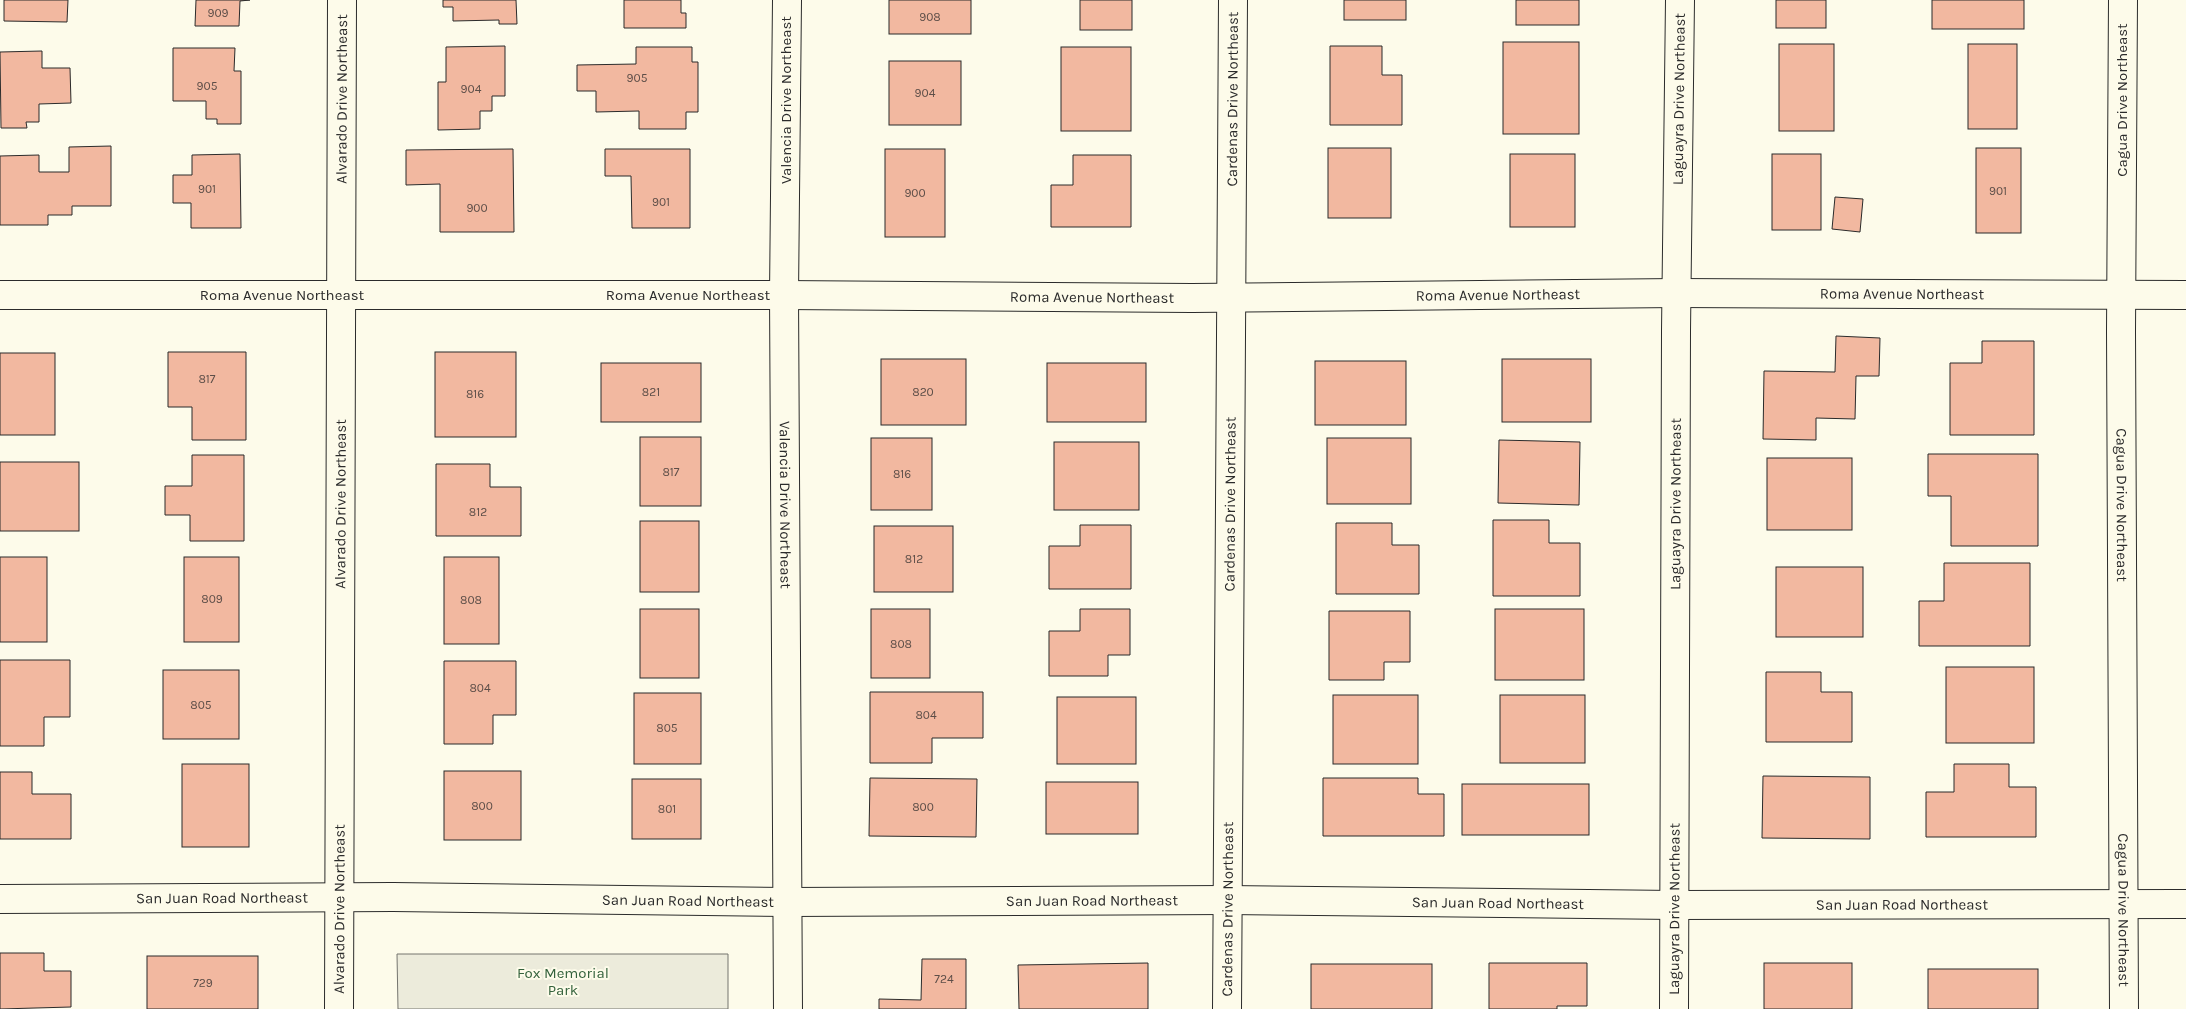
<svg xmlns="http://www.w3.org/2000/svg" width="2186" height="1009" font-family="Karla,sans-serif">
	<rect width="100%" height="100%" fill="#fdfbea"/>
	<polygon fill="#ecebdb" stroke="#74746e" points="397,954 728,954 728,1009 398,1009"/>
	<g fill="#f2b8a0" stroke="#2b2b2b">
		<polygon points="4,0 68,0 67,22 4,21"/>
		<polygon points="196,0 250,0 240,1 239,26 195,26"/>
		<polygon points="443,0 516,0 517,24 499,24 499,20 453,21 453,7 443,7"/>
		<polygon points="624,0 681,0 681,13 686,13 686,28 624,28"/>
		<rect x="889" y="0" width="82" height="34"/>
		<rect x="1080" y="0" width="52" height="30"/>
		<rect x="1344" y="0" width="62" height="20"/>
		<rect x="1516" y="0" width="63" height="25"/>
		<rect x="1776" y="0" width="50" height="28"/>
		<rect x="1932" y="0" width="92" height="29"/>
		<rect x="1503" y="42" width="76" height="92"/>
		<rect x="1779" y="44" width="55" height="87"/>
		<rect x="1968" y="44" width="49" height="85"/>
		<polygon points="505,46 505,96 492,96 492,111 480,111 480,129 438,130 438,82 446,82 446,47"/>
		<polygon points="1330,46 1382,46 1382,75 1402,75 1402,125 1330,125"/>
		<polygon points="636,47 692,47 692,62 698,62 698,112 686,112 686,129 639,129 639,111 596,112 596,91 577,91 577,65 636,64"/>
		<rect x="1061" y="47" width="70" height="84"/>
		<polygon points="173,48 235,48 234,71 241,71 241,124 217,124 217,119 206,119 206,101 173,101"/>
		<polygon points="42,51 42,68 70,68 71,103 39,104 39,122 26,122 27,128 1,128 0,52"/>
		<rect x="889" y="61" width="72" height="64"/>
		<polygon points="111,146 111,206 72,206 72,215 48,215 48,225 0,225 0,156 39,155 39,172 69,172 69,147"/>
		<rect x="1328" y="148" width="63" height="70"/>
		<rect x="1976" y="148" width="45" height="85"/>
		<polygon points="513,149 514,232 440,232 440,184 406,185 406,150"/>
		<polygon points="605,149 690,149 690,228 632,228 631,176 605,176"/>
		<rect x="885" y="149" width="60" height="88"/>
		<polygon points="240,154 241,228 191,228 191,203 173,203 173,175 192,175 192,155"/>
		<rect x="1510" y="154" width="65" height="73"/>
		<rect x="1772" y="154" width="49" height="76"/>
		<polygon points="1073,155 1131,155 1131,227 1051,227 1051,185 1073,185"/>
		<polygon points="1835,197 1863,199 1860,232 1832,229"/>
		<polygon points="1836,336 1880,338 1879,376 1856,376 1855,419 1816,418 1816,440 1763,439 1764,371 1835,372"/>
		<polygon points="1982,341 2034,341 2034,435 1950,435 1950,363 1982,363"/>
		<polygon points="168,352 246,352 246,440 192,440 192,407 168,407"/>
		<rect x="435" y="352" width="81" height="85"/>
		<rect x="0" y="353" width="55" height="82"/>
		<rect x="881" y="359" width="85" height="66"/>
		<rect x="1502" y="359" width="89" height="63"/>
		<rect x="1315" y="361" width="91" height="64"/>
		<rect x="601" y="363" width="100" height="59"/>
		<rect x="1047" y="363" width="99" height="59"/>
		<rect x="640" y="437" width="61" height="69"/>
		<rect x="871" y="438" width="61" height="72"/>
		<rect x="1327" y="438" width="84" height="66"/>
		<polygon points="1499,440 1580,442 1579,505 1498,503"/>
		<rect x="1054" y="442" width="85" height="68"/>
		<polygon points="1928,454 2038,454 2038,546 1951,546 1951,496 1928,496"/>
		<polygon points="192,455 244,455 244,541 190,541 190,515 165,515 165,486 192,486"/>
		<rect x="1767" y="458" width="85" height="72"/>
		<rect x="0" y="462" width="79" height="69"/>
		<polygon points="436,464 490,464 490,487 521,487 521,536 436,536"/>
		<polygon points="1493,520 1549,520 1549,543 1580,543 1580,596 1493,596"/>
		<rect x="640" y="521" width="59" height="71"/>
		<polygon points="1336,523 1392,523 1392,545 1419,545 1419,594 1336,594"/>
		<polygon points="1080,525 1131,525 1131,589 1049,589 1049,546 1080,546"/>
		<rect x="874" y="526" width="79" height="66"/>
		<rect x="0" y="557" width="47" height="85"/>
		<rect x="184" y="557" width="55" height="85"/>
		<rect x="444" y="557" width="55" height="87"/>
		<polygon points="1944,563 2030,563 2030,646 1919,646 1919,601 1944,601"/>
		<rect x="1776" y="567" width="87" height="70"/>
		<rect x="640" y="609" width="59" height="69"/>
		<rect x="871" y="609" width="59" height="69"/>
		<polygon points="1080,609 1130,609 1130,655 1108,655 1108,676 1049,676 1049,631 1080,631"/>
		<rect x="1495" y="609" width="89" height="71"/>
		<polygon points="1329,611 1410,611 1410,662 1384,662 1384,680 1329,680"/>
		<polygon points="0,660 70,660 70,717 44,717 44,746 0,746"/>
		<polygon points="444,661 516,661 516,715 493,715 493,744 444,744"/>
		<rect x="1946" y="667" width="88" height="76"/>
		<rect x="163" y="670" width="76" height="69"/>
		<polygon points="1766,672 1821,672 1821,692 1852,692 1852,742 1766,742"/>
		<polygon points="870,692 983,692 983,738 932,738 932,763 870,763"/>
		<rect x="634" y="693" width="67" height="71"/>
		<rect x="1333" y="695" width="85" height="69"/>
		<rect x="1500" y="695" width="85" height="68"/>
		<rect x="1057" y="697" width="79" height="67"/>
		<rect x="182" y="764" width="67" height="83"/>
		<polygon points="1954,764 2009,764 2009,787 2036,787 2036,837 1926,837 1926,792 1954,792"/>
		<rect x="444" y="771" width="77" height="69"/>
		<polygon points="0,772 32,772 32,794 71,794 71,839 0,839"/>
		<polygon points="1763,776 1870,777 1870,839 1762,838"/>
		<polygon points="870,778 977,779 976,837 869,836"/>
		<polygon points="1323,778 1418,778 1418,794 1444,794 1444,836 1323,836"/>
		<rect x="632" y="779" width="69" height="60"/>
		<rect x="1046" y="782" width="92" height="52"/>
		<rect x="1462" y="784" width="127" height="51"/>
		<polygon points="0,953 44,953 44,971 71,971 71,1007 0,1009"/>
		<rect x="147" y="956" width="111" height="53"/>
		<polygon points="922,959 966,959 966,1009 879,1009 879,999 921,1000"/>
		<polygon points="1148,963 1148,1009 1019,1009 1018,965"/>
		<polygon points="1489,963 1587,963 1587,1006 1557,1006 1557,1009 1489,1009"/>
		<rect x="1764" y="963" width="88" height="46"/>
		<rect x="1311" y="964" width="121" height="45"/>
		<rect x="1928" y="969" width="110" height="40"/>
	</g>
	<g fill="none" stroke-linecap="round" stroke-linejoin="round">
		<defs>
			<g id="minor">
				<path id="s1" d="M787,0L784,295L788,1009"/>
				<path id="s2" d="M2123,0L2121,331L2124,1009"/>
				<path id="s3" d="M0,295H784L1192,298L1677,293L2186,295"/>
				<path id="s4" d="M0,899L393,897L788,902L1227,900L1674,905L2186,904"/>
				<path id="s5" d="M339,1009L342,0"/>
				<path id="s6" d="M1227,1009L1233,0"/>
				<path id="s7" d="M1674,1009L1676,331L1680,0"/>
			</g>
		</defs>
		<use href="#minor" stroke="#2b2b2b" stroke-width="30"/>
		<use href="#minor" stroke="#fdfbea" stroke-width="28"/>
	</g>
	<g text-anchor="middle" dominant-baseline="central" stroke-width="4" stroke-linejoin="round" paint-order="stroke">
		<g font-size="12" fill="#5d4e48">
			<text x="218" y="13">909</text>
			<text x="930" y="17">908</text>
			<text x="637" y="78">905</text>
			<text x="207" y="86">905</text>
			<text x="471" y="89">904</text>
			<text x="925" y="93">904</text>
			<text x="207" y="189">901</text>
			<text x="1998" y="191">901</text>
			<text x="915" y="193">900</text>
			<text x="661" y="202">901</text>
			<text x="477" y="208">900</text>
			<text x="207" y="379">817</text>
			<text x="651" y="392">821</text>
			<text x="923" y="392">820</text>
			<text x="475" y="394">816</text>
			<text x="671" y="472">817</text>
			<text x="902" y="474">816</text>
			<text x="478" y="512">812</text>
			<text x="914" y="559">812</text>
			<text x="212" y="599">809</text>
			<text x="471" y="600">808</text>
			<text x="901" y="644">808</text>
			<text x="480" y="688">804</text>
			<text x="201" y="705">805</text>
			<text x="926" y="715">804</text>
			<text x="667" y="728">805</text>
			<text x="482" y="806">800</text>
			<text x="923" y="807">800</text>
			<text x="667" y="809">801</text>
			<text x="944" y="979">724</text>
			<text x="203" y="983">729</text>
		</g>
		<g font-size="15" fill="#2b2b2b" stroke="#fdfbea">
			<text stroke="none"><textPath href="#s5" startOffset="910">Alvarado Drive Northeast</textPath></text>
			<text transform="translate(786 100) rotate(-90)">Valencia Drive Northeast</text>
			<text stroke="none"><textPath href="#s6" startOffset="910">Cardenas Drive Northeast</textPath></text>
			<text stroke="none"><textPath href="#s7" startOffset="910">Laguayra Drive Northeast</textPath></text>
			<text transform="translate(2122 100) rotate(-90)">Cagua Drive Northeast</text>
			<text stroke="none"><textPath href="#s3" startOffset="1902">Roma Avenue Northeast</textPath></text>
			<text stroke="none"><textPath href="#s3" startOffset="688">Roma Avenue Northeast</textPath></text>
			<text stroke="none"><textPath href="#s3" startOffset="1498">Roma Avenue Northeast</textPath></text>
			<text stroke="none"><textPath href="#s3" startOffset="282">Roma Avenue Northeast</textPath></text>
			<text stroke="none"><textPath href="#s3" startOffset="1092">Roma Avenue Northeast</textPath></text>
			<text stroke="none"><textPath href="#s1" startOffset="505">Valencia Drive Northeast</textPath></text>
			<text stroke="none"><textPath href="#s6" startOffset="505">Cardenas Drive Northeast</textPath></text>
			<text stroke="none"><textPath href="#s7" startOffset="505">Laguayra Drive Northeast</textPath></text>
			<text stroke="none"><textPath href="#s5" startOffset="505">Alvarado Drive Northeast</textPath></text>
			<text stroke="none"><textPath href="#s2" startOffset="505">Cagua Drive Northeast</textPath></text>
			<text stroke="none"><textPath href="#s4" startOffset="222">San Juan Road Northeast</textPath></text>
			<text stroke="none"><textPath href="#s4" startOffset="1092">San Juan Road Northeast</textPath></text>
			<text stroke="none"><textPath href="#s4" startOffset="688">San Juan Road Northeast</textPath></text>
			<text stroke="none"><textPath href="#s4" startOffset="1498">San Juan Road Northeast</textPath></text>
			<text stroke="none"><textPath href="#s4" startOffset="1902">San Juan Road Northeast</textPath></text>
			<text stroke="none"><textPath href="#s5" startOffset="100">Alvarado Drive Northeast</textPath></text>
			<text stroke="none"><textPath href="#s6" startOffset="100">Cardenas Drive Northeast</textPath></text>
			<text stroke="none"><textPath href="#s7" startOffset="100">Laguayra Drive Northeast</textPath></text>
			<text stroke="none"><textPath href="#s2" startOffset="910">Cagua Drive Northeast</textPath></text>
		</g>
		<g font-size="15" fill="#34623c" stroke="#fdfbea">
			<text x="563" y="973">Fox Memorial<tspan x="563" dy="17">Park</tspan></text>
		</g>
	</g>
</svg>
